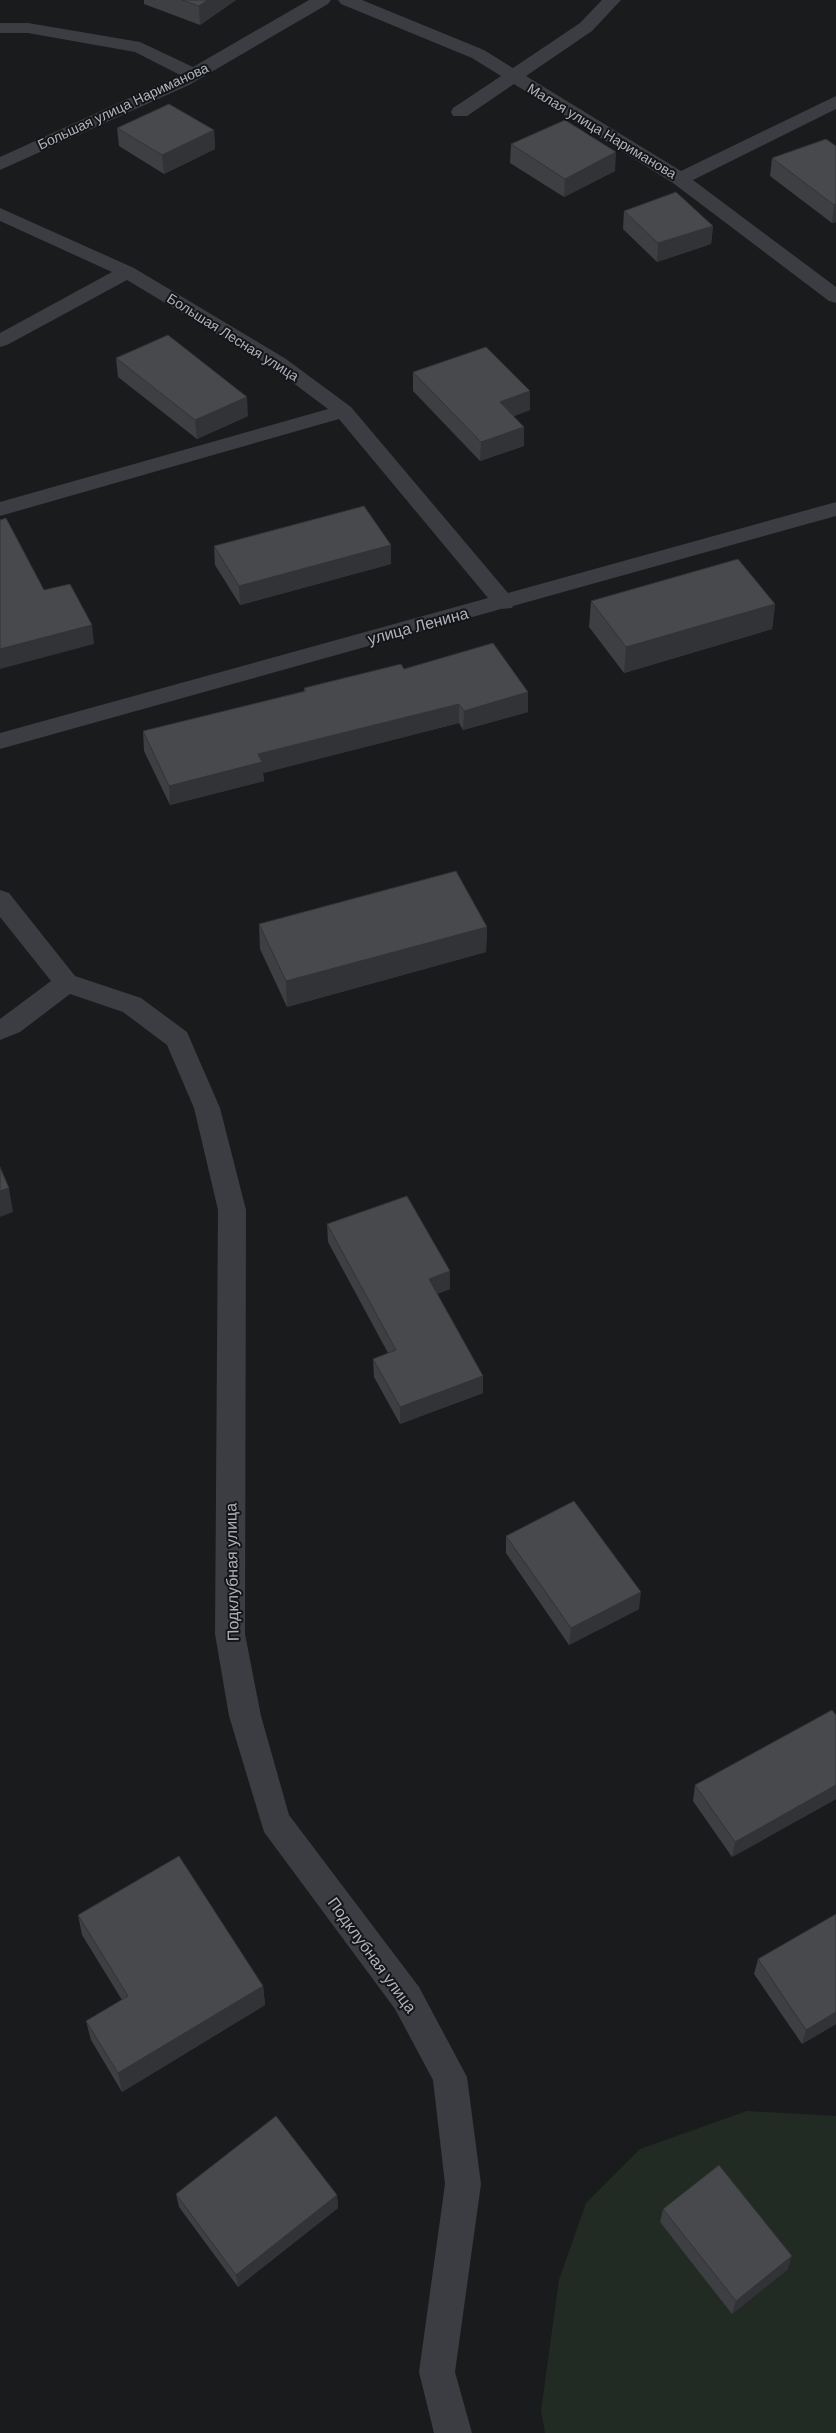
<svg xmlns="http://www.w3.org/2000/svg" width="836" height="2433" font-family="Arial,sans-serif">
	<rect width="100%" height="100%" fill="#1a1b1d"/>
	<polygon fill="#222b23" points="747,2111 836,2116 836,2433 545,2433 541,2411 559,2280 586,2203 640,2149"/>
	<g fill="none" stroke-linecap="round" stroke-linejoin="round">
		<g fill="#3b3d42" fill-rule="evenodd">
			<polygon points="309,0 331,0 328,4 189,85 0,170 0,157 180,75 135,52 28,33 0,33 0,23 28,23 140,42 193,67"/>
			<polygon points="338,0 362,0 484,50 513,68 580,23 602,0 621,0 592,31 526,76 681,171 836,96 836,109 693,180 836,287 836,303 829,301 673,183 514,84 467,116 453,116 451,112 453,108 501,76 472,58 341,4"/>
			<polygon points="0,208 134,268 286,359 351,407 508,593 836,502 836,516 513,606 512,608 501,609 0,749 0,733 488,598 339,419 0,516 0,502 328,409 272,367 127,280 7,345 0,347 0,333 112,272 0,221"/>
			<polygon points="0,890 9,893 75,976 141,998 187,1032 220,1108 246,1210 245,1634 261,1716 289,1815 419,1987 467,2077 481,2184 455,2372 472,2433 434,2433 419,2372 445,2184 433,2080 395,2009 264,1832 229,1716 215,1634 218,1210 194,1108 167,1045 123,1012 70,994 20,1032 0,1040 0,1019 51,981 0,917"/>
		</g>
	</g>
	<g fill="#3d3f42">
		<polygon points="144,0 236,0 200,25 144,4"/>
		<polygon points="117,128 214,130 215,149 164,174 119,146"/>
		<polygon points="511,144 615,171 564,197 510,163"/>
		<polygon points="836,146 836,222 832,223 770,176 772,158"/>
		<polygon points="624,211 713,226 711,244 657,262 623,229"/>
		<polygon points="116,358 248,416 197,439 118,377"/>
		<polygon points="413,372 530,410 514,416 524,446 480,461 413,391"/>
		<polygon points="391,545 391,564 240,605 215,565 214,546"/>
		<polygon points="591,601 775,604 772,629 624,673 589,627"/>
		<polygon points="404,669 528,692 528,712 463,730 459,723 263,773 264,781 170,805 144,751 143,731 304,691 304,688"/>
		<polygon points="259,924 487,927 486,952 287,1007 260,949"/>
		<polygon points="327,1224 450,1271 450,1289 437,1294 483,1393 400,1424 374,1377 373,1359 388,1353 328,1242"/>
		<polygon points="506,1536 639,1609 569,1645 506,1553"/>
		<polygon points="836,1715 836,1799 732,1857 693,1801 695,1785"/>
		<polygon points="78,1915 263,1986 265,2005 122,2092 91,2040 86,2021 122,2000 82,1935"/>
		<polygon points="758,1959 836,2024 802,2044 754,1974"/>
		<polygon points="176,2194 337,2195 338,2208 238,2287 179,2207"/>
		<polygon points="663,2209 788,2269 732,2314 660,2222"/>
	</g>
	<g fill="#323336">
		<polygon points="208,0 236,0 200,25 199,6"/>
		<polygon points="214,130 215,149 164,174 162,155"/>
		<polygon points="616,152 615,171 564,197 565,179"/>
		<polygon points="836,204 836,222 832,223 834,205"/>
		<polygon points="713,226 711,244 657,262 658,243"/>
		<polygon points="530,391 530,410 499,421 500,402"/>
		<polygon points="247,397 248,416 197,439 195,420"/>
		<polygon points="524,427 524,446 480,461 481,442"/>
		<polygon points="391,545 391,564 240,605 239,586"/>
		<polygon points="775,604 772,629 624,673 626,647"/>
		<polygon points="92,625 94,644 0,669 0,649"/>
		<polygon points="528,692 528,712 463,730 464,711"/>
		<polygon points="459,704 459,723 263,773 264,781 170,805 169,786 258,754"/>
		<polygon points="487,927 486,952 287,1007 286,981"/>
		<polygon points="9,1188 13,1212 0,1217 0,1191"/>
		<polygon points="450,1271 450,1289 429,1297 429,1279"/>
		<polygon points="483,1376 483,1393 400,1424 400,1407"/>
		<polygon points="641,1592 639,1609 569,1645 571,1628"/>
		<polygon points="836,1785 836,1799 732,1857 735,1842"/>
		<polygon points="263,1986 265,2005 122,2092 118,2073"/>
		<polygon points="836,2012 836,2024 802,2044 806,2030"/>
		<polygon points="337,2195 338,2208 238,2287 236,2275"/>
		<polygon points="792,2256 788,2269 732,2314 736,2301"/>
	</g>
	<g fill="#47494d" stroke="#323336">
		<polygon points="182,0 208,0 199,6"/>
		<polygon points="169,104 214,130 162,155 117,128"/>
		<polygon points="565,120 616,152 565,179 511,144"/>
		<polygon points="826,139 836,146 836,204 834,205 772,158"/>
		<polygon points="676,192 713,226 658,243 624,211"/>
		<polygon points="168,335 247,397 195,420 116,358"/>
		<polygon points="486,347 530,391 500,402 524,427 481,442 413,372"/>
		<polygon points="364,506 391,545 239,586 214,546"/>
		<polygon points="6,518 44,590 70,584 92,625 0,649 0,520"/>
		<polygon points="738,559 775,604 626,647 591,601"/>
		<polygon points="493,643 528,692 464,711 459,704 258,754 262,762 169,786 143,731 306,691 304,688 401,664 404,669"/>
		<polygon points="456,871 487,927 286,981 259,924"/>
		<polygon points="0,1167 9,1188 0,1191"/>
		<polygon points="407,1196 450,1271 429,1279 483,1376 400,1407 373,1359 396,1350 327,1224"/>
		<polygon points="574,1501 641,1592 571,1628 506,1536"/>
		<polygon points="832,1710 836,1715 836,1785 735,1842 695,1785"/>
		<polygon points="179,1856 263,1986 118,2073 86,2021 128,1996 78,1915"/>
		<polygon points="836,1914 836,2012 806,2030 758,1959"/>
		<polygon points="276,2116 337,2195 236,2275 176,2194"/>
		<polygon points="719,2165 792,2256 736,2301 663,2209"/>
	</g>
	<g text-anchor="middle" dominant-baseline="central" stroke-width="4" stroke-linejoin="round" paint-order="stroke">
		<g font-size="14" fill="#adb3bc" stroke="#151518">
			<text transform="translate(123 106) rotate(-25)">Большая улица Нариманова</text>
			<text transform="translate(602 131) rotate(31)">Малая улица Нариманова</text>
			<text transform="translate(233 337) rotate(32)">Большая Лесная улица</text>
		</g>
		<g font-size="16" fill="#adb3bc" stroke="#151518">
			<text transform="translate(418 626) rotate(-15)">улица Ленина</text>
			<text transform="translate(232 1572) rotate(-91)">Подклубная улица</text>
			<text transform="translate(372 1955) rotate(54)">Подклубная улица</text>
		</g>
	</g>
</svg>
